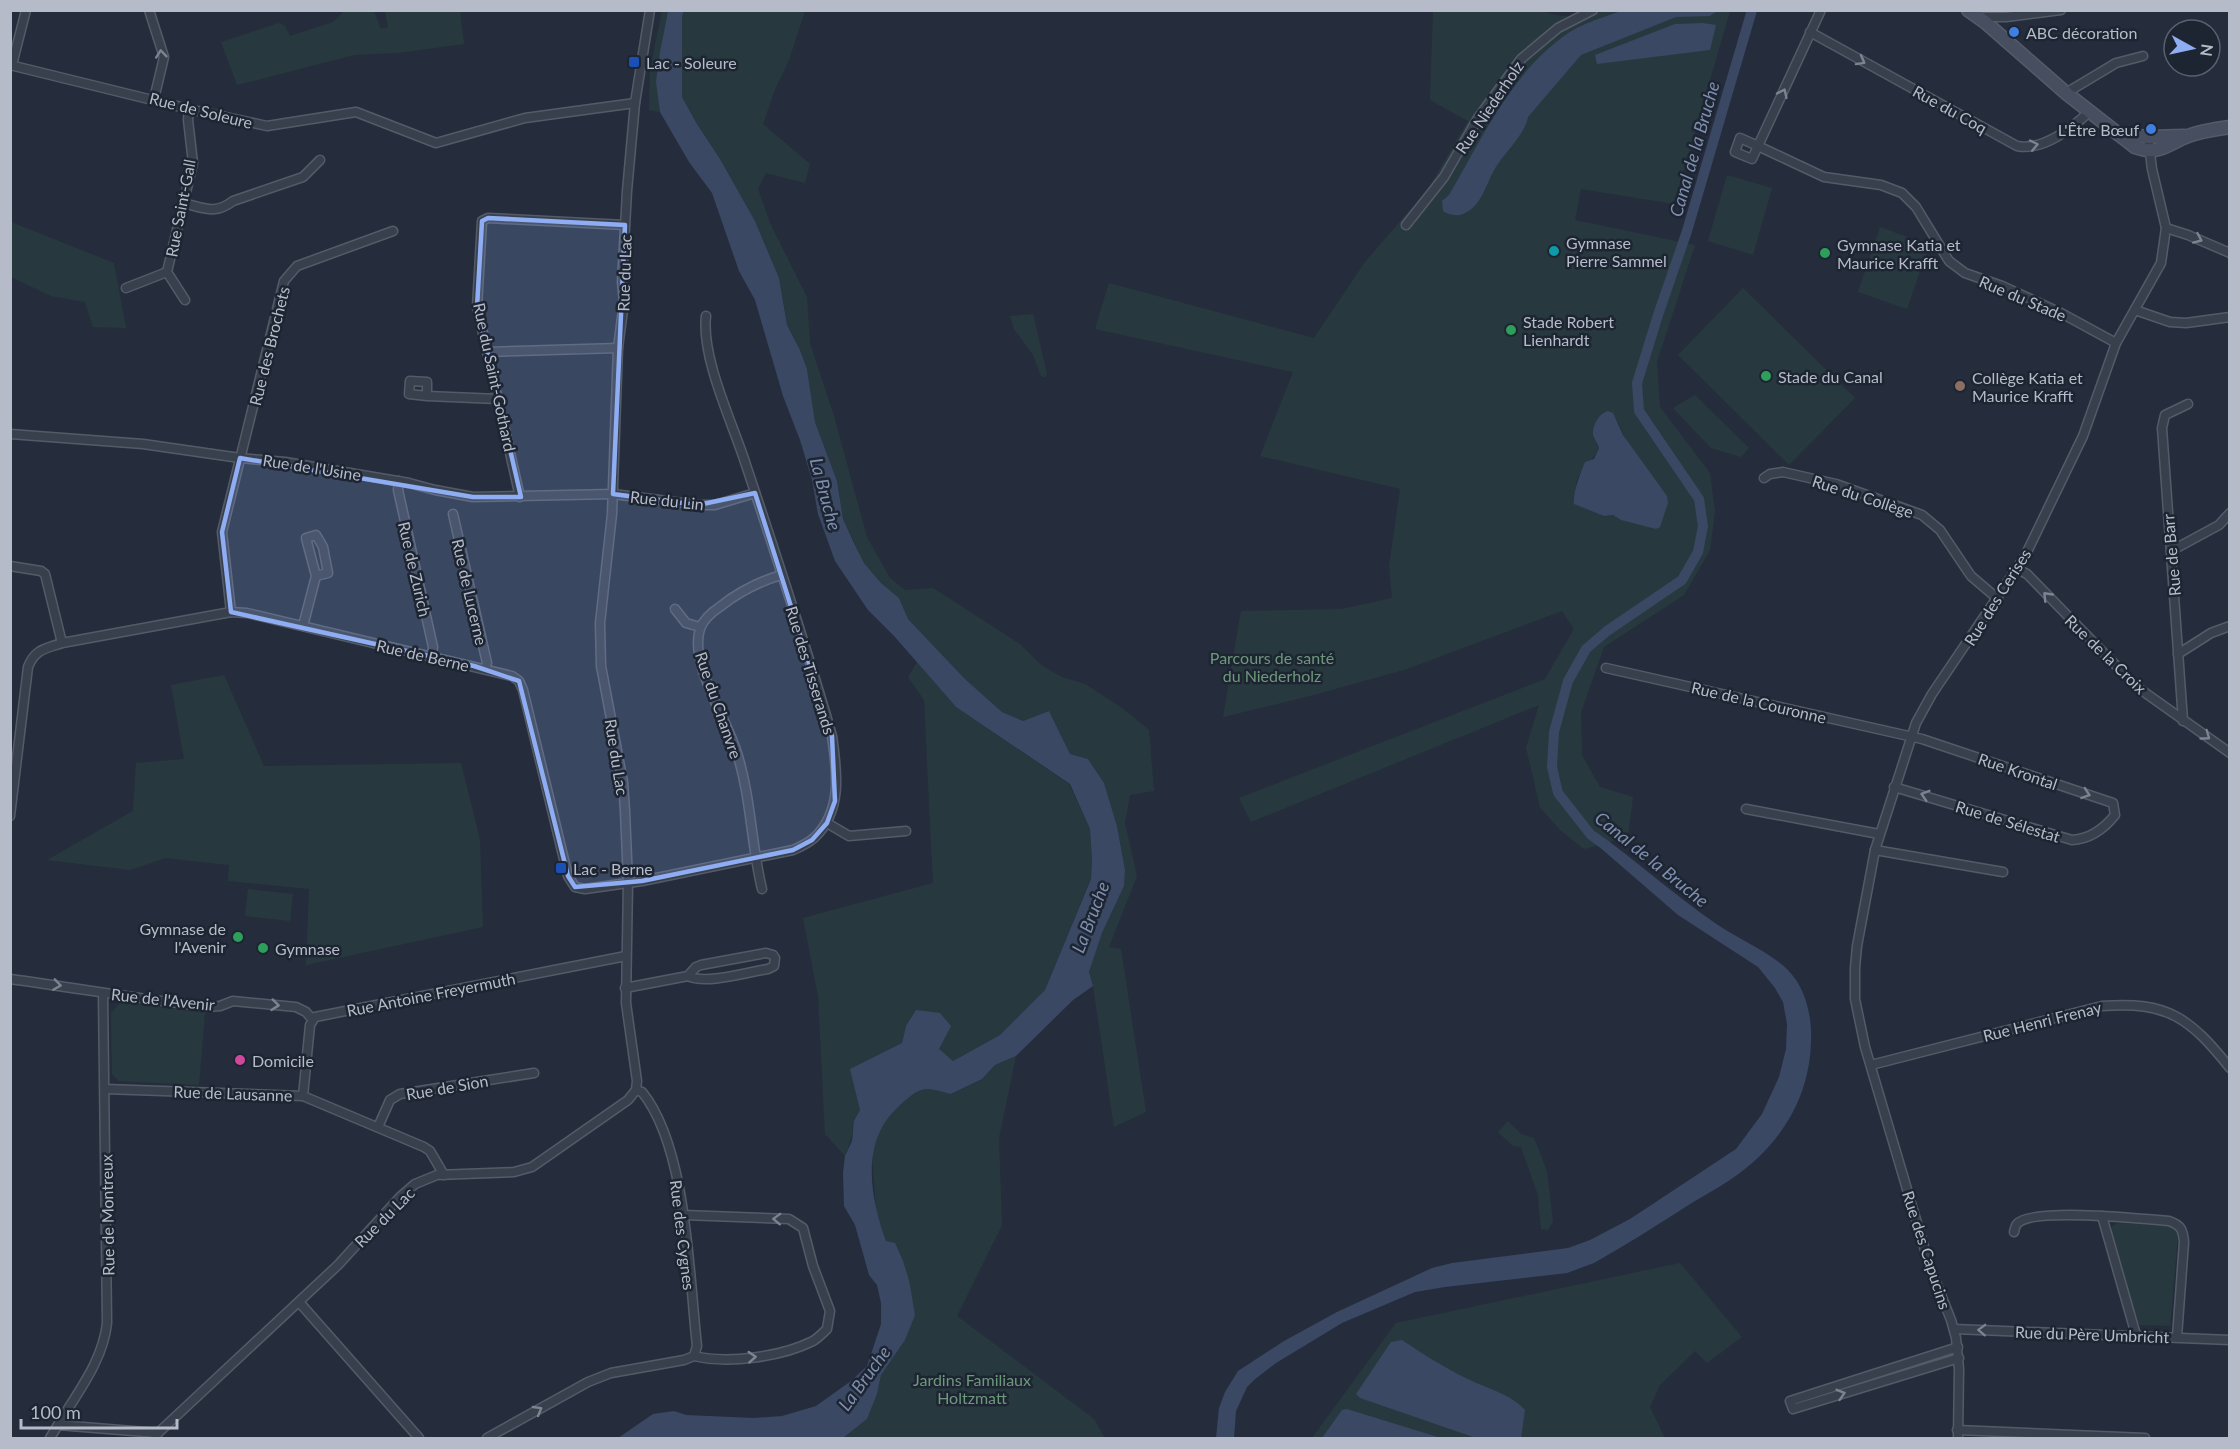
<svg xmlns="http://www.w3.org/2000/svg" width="2240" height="1449" font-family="Lato,sans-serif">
	<rect width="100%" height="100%" fill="#252d3d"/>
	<g fill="#27393e" fill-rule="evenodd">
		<polygon points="460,10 464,44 398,53 354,55 237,85 221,42 279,23 285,26 290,36 333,22 344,11 374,11 381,29 388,27 385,11"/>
		<path d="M1541,10C1558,19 1586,18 1604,10L1730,11L1674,204L1581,189L1575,220L1695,245L1657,362L1660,407L1710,473L1715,512L1710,550L1684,595L1604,647L1581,712L1582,755L1600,787L1633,797L1628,837L1584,849L1559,829L1540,807L1526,748L1539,705L1251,822L1239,798L1545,679L1574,629L1562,611L1407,669L1310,696L1223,717L1241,611L1342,609L1392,598L1389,566L1400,489L1260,456L1293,372L1095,329L1109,283L1314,338L1365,262L1428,189L1468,121L1430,100L1433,11ZM1608,411C1615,414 1625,435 1626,443C1628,464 1623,498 1621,520L1613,515L1604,516L1573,499C1576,492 1575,487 1577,480C1581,468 1594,460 1599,448L1593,436Z"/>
		<path d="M662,11H668C660,49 656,73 660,112L649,110L650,70Z"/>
		<polygon points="684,11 805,11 789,60 774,92 763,124 810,164 805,183 766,173 758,189 770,223 807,297 810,343 834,416 867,537 890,578 905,590 933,588 1020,644 1041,665 1062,677 1085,684 1122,708 1149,730 1154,791 1130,795 1125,823 1137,876 1109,947 1121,949 1146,1112 1114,1127 1093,986 1089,972 1102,933 1124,886 1125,870 1117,826 1104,783 1088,759 1070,754 1049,711 1023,721 1002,712 965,679 908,619 899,598 881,583 864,563 843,519 837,481 815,422 807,369 800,350 787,325 779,278 755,221 720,159 697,124 682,97 682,17"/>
		<polygon points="1727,175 1772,188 1753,255 1708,241"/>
		<polygon points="11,222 114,263 126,328 93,327 85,302 51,296 11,277"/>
		<polygon points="1880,227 1929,245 1907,309 1858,292"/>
		<polygon points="1743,288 1855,398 1789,465 1678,355"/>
		<polygon points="1033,314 1047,374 1045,378 1041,376 1033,355 1014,329 1010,316"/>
		<polygon points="1695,395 1749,448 1741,457 1711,448 1673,408"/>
		<path d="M917,662L956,707L1069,784L1090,829L1092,860L1091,878L1045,990L1000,1035L953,1061L906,1026L902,1043L851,1069L860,1110C853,1124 852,1141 845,1156L825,1134L818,996L803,918L933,883L924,700L908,677Z"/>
		<polygon points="224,675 264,766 461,763 480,840 483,927 306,965 309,889 228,881 229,865 165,858 130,870 47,860 133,811 136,763 184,759 171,685"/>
		<polygon points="248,889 293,894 290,921 245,916"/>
		<polygon points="121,1002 205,1013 199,1085 119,1081 112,1074 111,1013"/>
		<polygon points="1016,1056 999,1138 1002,1225 957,1316 1094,1419 1105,1438 843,1438 867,1419 877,1394 881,1375 905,1340 886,1241 876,1212 872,1154 879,1130 891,1113 915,1091 932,1089 952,1094 982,1079 995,1065"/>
		<polygon points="1508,1121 1521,1134 1534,1138 1547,1171 1553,1222 1548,1230 1541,1229 1538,1195 1521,1147 1513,1146 1498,1132"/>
		<polygon points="2119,1223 2169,1226 2176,1230 2178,1236 2170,1326 2139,1325 2111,1232 2113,1225"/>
		<polygon points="1680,1263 1742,1337 1707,1363 1695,1351 1660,1385 1650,1407 1665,1438 1312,1438 1396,1323"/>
	</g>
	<g fill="#3a4864">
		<path d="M684,10L682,17V97L697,124L720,159L755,221L779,278L787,325L800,350L807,369L815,422L837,481L843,519L853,541L864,563L881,583L899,598L908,619L965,679L1002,712L1023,721L1049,711L1070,754L1088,759L1104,783L1117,826L1125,870L1124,886L1102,933L1089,972L1093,986L1073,1000L1016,1056L995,1065L982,1079L951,1094C922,1086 920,1087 898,1107C860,1142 870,1197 886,1241L895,1243L903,1261L909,1280L915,1315L905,1340L881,1375L877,1394L867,1419L843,1438H618L653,1414L674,1411L686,1415L754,1418L782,1416L816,1406L851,1381L867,1366L881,1324V1303L877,1285L869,1275L855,1225L844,1206L843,1173L845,1156L852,1141L854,1121L860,1110L850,1069L902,1043L906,1026L916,1010L940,1013L951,1026L939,1049L953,1061L1000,1035L1045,990L1091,879L1092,860L1090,829L1070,784L956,707L895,637L868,610L835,561L818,514L812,480L800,440L783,396L755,300L739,271L712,193L689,162L660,112L656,82L660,52L668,11Z"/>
		<path d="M1623,10L1717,11L1710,16L1676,17L1581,55L1528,117C1524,137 1503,153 1493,172C1486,185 1481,206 1465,213C1458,217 1449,215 1443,211L1442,201L1449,195C1481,140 1511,74 1564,36C1581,23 1603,18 1623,10Z"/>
		<polygon points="1703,23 1716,25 1710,50 1597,64 1595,55 1675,24"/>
		<path d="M1608,411L1613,413L1623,435L1667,496L1668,503L1660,527L1656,529L1621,520L1613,515L1604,516L1574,504C1572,494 1581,472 1585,462L1594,459L1599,448C1598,444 1594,439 1593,435C1592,426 1599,413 1608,411Z"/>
		<path d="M1596,832C1637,861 1674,895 1715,923C1739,940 1767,950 1788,970C1806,989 1812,1016 1811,1041C1810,1090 1788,1132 1751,1164C1733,1180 1708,1193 1687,1206C1656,1226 1626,1245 1594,1263L1567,1273L1445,1287L1415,1292L1342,1323L1276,1363L1254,1380L1247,1387L1236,1411L1234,1438H1216L1219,1408L1225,1392L1238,1371L1284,1341L1337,1312L1432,1268L1452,1263L1568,1248L1590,1240L1630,1219L1736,1149L1762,1114L1779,1077L1786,1049L1787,1024L1783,1002L1775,988L1758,967L1678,915L1589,838Z"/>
		<path d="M1402,1340C1424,1355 1447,1369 1472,1381C1489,1389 1512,1395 1525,1410L1521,1438H1476L1360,1398L1356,1394L1391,1342Z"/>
		<polygon points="1347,1409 1441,1438 1322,1438 1342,1410"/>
	</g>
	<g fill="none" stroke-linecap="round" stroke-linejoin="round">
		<polyline stroke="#3a4864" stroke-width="10" points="1602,843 1591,835 1558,793 1552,767 1554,732 1568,681 1586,649 1607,631 1682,580 1698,552 1703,526 1699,499 1639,411 1637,383 1658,315 1687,231 1752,10"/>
		<defs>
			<g id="street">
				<polyline points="149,10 164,57 154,99"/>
				<polyline points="1821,10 1758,146 1740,138 1735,152 1752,159 1758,146 1824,177 1881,185 1902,193 1916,207 1949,261 1965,273 2002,286 2061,313 2116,343"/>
				<polyline points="1979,17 2006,17 2061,10"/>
				<path d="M1810,32L2017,146C2042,151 2071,129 2089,112"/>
				<polyline points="10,65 189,109 267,126 356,112 436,143 525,118 635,103"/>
				<polyline points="12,65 26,10"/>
				<polyline points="2066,93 2116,63 2143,56"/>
				<path d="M183,203C204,208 215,215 233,201L303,177L320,160"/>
				<polyline points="1406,225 1444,177 1478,118 1521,59 1558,28 1593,10"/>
				<polyline points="2166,228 2188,235 2230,253"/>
				<polyline points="126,288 167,272"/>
				<polyline points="185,300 167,272 193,163 188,120 189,109"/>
				<polyline points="2135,310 2170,322 2186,323 2230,317"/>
				<polyline points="487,352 618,348"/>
				<polyline points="427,396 409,394 410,381 427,382 427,396 498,399"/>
				<polyline points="10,434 143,444 240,458 285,462 409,483 435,490 473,497 613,494 698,505 715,505 755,493"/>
				<polyline points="1764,478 1770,474 1783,472 1836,484 1922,515 1940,530 1971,576 1998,599"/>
				<polyline points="399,481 398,490 433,647 432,657"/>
				<polyline points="520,497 477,307 482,221 488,218 625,225"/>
				<polyline points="453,514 487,663 485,669"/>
				<polyline points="2171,551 2219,525 2230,513"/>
				<polyline points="10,566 41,571 45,574 62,643"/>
				<polyline points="2017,569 2027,574 2137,687 2230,753"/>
				<polyline points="675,609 686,623 700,627"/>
				<polyline points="231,612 222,532 284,281 297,266 393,231"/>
				<polyline points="303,626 316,576 328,573 323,547 316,535 306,538 316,576"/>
				<polyline points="2178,654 2211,633 2230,626"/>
				<path d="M1606,668L1922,739L2113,803L2115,815C2103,830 2090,839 2072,840L1894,787"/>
				<polyline points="2183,721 2162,428 2165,415 2188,404"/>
				<polyline points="1746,809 1879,834"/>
				<path d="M10,816L28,667C35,649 45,649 62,643L231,612L247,613L512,676L519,681L523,690L568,876L575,887L585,889L642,881L793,850C800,847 808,843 814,838C843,811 837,771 832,736C806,645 776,555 746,465C733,424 701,358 706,316"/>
				<polyline points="827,823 849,836 906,831"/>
				<polyline points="1875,850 2003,872"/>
				<path d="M762,889C751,844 751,795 736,750C726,718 689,663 700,629C703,619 712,612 721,606C740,591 758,582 781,575"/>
				<path d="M10,979C76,988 141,999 207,1007L220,1006L233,1001L296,1007L306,1012L312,1019"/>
				<path d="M625,988L688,976L696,967L701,965L766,953L773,955L775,958L774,966L768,969C748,972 705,985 688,976"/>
				<path d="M1871,1065L2102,1006C2168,1001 2190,1018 2230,1068"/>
				<polyline points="105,1089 303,1096 424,1147 430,1151 444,1175"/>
				<path d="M636,1090L642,1092C687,1147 689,1276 697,1346L694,1356"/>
				<polyline points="303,1096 310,1025 315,1017 626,956"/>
				<polyline points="378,1127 390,1100 400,1094 534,1073"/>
				<path d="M684,1215L789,1219L803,1228L813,1266L830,1311L827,1329C823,1333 818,1338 813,1341C781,1357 728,1364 694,1356"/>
				<polyline points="2102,1216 2136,1335"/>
				<path d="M2014,1232C2015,1229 2015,1226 2017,1224C2031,1207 2145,1219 2169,1221C2181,1225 2183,1230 2184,1242L2177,1337"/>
				<polyline points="299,1302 419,1438"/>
				<polyline points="1954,1329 2230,1340"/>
				<polyline points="1958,1347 1790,1401 1793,1409 1959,1358"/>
				<path d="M58,1425C77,1393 103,1361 107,1323L103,993"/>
				<polyline points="1957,1430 2145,1438"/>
				<polyline points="50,1438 58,1425 158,1433"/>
				<polyline points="155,1438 158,1433 338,1265 400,1197 415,1184 437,1175 514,1172 532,1167 628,1100 636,1090 637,1081 626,1003 628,882 625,811 623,782 601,666 600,623 612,514 618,348 624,302 622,282 627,191 635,103 650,10"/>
				<polyline points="487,1438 588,1382 611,1373 684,1360 694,1356"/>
				<polyline points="1958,1438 1959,1369 1956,1338 1951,1320 1930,1267 1865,1047 1855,999 1855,968 1857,946 1875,850 1916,723 1932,694 2025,556 2083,436 2116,343 2161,263 2166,228 2152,169 2148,137"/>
			</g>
			<g id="secondary">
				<path d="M1968,10L1985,22L2066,93L2135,147C2159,156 2167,144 2188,136C2201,131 2216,129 2230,127"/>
				<polyline points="2118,134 2148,137 2184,136"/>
			</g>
		</defs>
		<use href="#street" stroke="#545b68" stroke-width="11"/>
		<use href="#secondary" stroke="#545b68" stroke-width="15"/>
		<use href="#street" stroke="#39404d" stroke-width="8"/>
		<use href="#secondary" stroke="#474e60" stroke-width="12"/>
	</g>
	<defs><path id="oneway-chevron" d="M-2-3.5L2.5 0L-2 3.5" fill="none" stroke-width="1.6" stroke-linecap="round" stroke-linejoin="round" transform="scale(1.5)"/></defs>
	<g stroke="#7d8491">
		<use href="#oneway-chevron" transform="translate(161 54) rotate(-96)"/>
		<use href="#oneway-chevron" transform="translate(1861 61) rotate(29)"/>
		<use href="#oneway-chevron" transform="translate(1783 93) rotate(-65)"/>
		<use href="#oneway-chevron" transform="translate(2034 145) rotate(-12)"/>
		<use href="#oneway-chevron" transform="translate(2198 239) rotate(24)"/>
		<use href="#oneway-chevron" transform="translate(2047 596) rotate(-134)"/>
		<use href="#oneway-chevron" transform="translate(2206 736) rotate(36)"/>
		<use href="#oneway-chevron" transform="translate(2086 794) rotate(19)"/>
		<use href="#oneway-chevron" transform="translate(1925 795) rotate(-163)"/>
		<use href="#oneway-chevron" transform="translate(57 985) rotate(8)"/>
		<use href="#oneway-chevron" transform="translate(275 1005) rotate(6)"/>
		<use href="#oneway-chevron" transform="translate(777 1219) rotate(-178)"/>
		<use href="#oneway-chevron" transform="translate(1982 1330) rotate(-178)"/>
		<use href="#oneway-chevron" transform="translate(752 1357) rotate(-4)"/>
		<use href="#oneway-chevron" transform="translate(1841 1394) rotate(-17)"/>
		<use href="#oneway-chevron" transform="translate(538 1410) rotate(-30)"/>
	</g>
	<path fill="#8fadf3" fill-opacity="0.2" stroke="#8fadf3" stroke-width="4.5" stroke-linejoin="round" d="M488,218L625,225L613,494L698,505L755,493L832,736L835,801L827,823L812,840L793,850L642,881L575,887L568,876L519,681L474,666L231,612L222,532L240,458L473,497H521L477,307L482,221Z"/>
	<g fill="#3f7fe0" stroke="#1e2532" stroke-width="2">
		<circle cx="2014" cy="32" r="6"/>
		<circle cx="2151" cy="129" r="6"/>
	</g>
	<g fill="#1a4fb4" stroke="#1e2532" stroke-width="2">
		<rect x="628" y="56" width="12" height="12" rx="3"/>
		<rect x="555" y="862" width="12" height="12" rx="3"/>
	</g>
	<circle fill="#0f9aa8" stroke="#1e2532" stroke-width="2" cx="1554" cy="251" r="6"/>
	<g fill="#2e9e5b" stroke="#1e2532" stroke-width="2">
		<circle cx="1825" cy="253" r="6"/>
		<circle cx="1511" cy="330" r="6"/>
		<circle cx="1766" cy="376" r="6"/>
		<circle cx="238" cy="937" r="6"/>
		<circle cx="263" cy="948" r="6"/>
	</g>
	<circle fill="#8d6e63" stroke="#1e2532" stroke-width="2" cx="1960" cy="386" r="6"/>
	<circle fill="#d1479c" stroke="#1e2532" stroke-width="2" cx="240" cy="1060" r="6"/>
	<g text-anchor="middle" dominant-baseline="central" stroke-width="5" stroke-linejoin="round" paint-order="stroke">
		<g font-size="16" fill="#b5bbc8" stroke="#1e2532" text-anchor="start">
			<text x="2026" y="32">ABC décoration</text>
			<text x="646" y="62">Lac - Soleure</text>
			<text x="2139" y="129" text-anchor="end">L'Être Bœuf</text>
			<text x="1566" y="242">Gymnase<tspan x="1566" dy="18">Pierre Sammel</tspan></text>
			<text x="1837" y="244">Gymnase Katia et<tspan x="1837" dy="18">Maurice Krafft</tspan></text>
			<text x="1523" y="321">Stade Robert<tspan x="1523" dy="18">Lienhardt</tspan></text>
			<text x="1778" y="376">Stade du Canal</text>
			<text x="1972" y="377">Collège Katia et<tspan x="1972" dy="18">Maurice Krafft</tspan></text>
			<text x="573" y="868">Lac - Berne</text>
			<text x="226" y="928" text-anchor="end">Gymnase de<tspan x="226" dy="18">l'Avenir</tspan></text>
			<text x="275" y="948">Gymnase</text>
			<text x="252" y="1060">Domicile</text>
		</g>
		<g font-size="16" fill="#b5bbc8" stroke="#1e2532">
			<text transform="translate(1489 107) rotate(-56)">Rue Niederholz</text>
			<text transform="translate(1950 109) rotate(29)">Rue du Coq</text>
			<text transform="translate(201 110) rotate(14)">Rue de Soleure</text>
			<text transform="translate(180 208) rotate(-79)">Rue Saint-Gall</text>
			<text transform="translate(624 273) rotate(-88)">Rue du Lac</text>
			<text transform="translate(2023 298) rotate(23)">Rue du Stade</text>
			<text transform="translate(269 346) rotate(-76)">Rue des Brochets</text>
			<text transform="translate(495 377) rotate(78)">Rue du Saint-Gothard</text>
			<text transform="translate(312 467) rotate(9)">Rue de l'Usine</text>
			<text transform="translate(1863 496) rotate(18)">Rue du Collège</text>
			<text transform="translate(667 500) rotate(6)">Rue du Lin</text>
			<text transform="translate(2171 555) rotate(-95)">Rue de Barr</text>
			<text transform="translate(415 569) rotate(77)">Rue de Zurich</text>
			<text transform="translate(470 592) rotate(77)">Rue de Lucerne</text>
			<text transform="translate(1997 597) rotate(-58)">Rue des Cerises</text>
			<text transform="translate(2106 654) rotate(44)">Rue de la Croix</text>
			<text transform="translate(423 655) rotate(13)">Rue de Berne</text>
			<text transform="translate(811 670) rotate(73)">Rue des Tisserands</text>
			<text transform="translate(1759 702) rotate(13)">Rue de la Couronne</text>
			<text transform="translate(719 705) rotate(71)">Rue du Chanvre</text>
			<text transform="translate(617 757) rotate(81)">Rue du Lac</text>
			<text transform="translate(2018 771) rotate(19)">Rue Krontal</text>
			<text transform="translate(2008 821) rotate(17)">Rue de Sélestat</text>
			<text transform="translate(431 994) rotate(-11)">Rue Antoine Freyermuth</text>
			<text transform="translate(163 999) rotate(6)">Rue de l'Avenir</text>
			<text transform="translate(2042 1021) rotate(-14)">Rue Henri Frenay</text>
			<text transform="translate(447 1087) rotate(-10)">Rue de Sion</text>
			<text transform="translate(233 1093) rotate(2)">Rue de Lausanne</text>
			<text transform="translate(107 1215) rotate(-91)">Rue de Montreux</text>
			<text transform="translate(384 1217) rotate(-45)">Rue du Lac</text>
			<text transform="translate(683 1235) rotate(83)">Rue des Cygnes</text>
			<text transform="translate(1927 1250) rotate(72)">Rue des Capucins</text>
			<text transform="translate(2092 1334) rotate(2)">Rue du Père Umbricht</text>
		</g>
		<g font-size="16" fill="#6d987b" stroke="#1e2532">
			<text x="1272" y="657">Parcours de santé<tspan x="1272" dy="18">du Niederholz</tspan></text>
			<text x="972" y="1379">Jardins Familiaux<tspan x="972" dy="18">Holtzmatt</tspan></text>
		</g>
		<g font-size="18" font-style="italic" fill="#7e8eaf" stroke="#1e2532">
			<text transform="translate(1694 149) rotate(-74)">Canal de la Bruche</text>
			<text transform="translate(826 494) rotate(75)">La Bruche</text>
			<text transform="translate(1652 859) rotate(39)">Canal de la Bruche</text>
			<text transform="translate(1090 917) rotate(-69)">La Bruche</text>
			<text transform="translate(864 1378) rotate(-54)">La Bruche</text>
		</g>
	</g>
	<rect width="2240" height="1449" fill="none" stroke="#b5bbc8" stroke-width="24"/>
	<g transform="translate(2192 48) rotate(98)"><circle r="28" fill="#1e2532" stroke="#5a616e" stroke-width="1.5"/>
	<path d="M0-4.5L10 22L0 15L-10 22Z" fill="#8fadf3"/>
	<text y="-9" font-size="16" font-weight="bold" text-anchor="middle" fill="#b5bbc8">N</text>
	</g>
	<path d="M21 1419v9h156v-9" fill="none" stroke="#b5bbc8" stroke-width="3"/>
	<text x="30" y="1419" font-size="18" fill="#b5bbc8" stroke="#1e2532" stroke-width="4.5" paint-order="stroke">100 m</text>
</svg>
